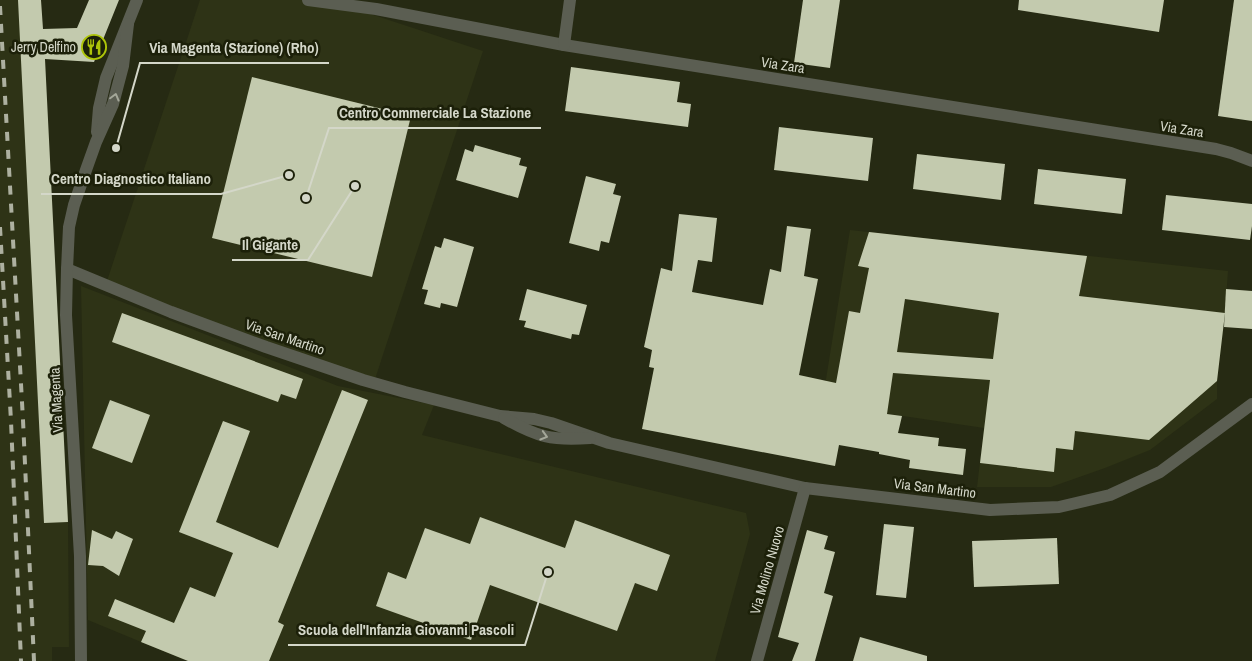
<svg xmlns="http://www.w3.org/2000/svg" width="1252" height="661" font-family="'Archivo Narrow',sans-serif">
	<rect width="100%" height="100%" fill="#262a13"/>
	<g fill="#2e3316">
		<polygon points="0,0 41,0 68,522 69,647 52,647 52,661 0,661"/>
		<polygon points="200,0 328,0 483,51 375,379 104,290"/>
		<polygon points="850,230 1228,271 1225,313 1217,381 1217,399 1150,450 1105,468 1051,487 977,487 984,428 822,404"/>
		<polygon points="81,286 338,386 434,405 422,435 746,513 750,534 715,661 187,661 88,620"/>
	</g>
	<g fill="#c3caae" fill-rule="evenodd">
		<polygon points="18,0 41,0 43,29 77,28 89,0 119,0 94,62 45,59 68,522 44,523"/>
		<polygon points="803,0 840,0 830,68 794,63"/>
		<polygon points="1019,0 1164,0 1159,32 1018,10"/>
		<polygon points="1234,0 1252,0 1252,121 1218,116"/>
		<polygon points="571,67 680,82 677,102 691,104 688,127 565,111"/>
		<polygon points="252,77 411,116 372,277 212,238"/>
		<polygon points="779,127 873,138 868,181 774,170"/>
		<polygon points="475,145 521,158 519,165 527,167 518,198 456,180 465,149 473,152"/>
		<polygon points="917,154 1005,164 1001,200 913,189"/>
		<polygon points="1038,169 1126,179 1122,214 1034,204"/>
		<polygon points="586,176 616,184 613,194 621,196 609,243 601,241 599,251 569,243"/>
		<polygon points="1166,195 1252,204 1252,226 1250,240 1162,230"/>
		<path d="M679,214L717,218L712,262L698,260L692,292L763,305L770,269L781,272L787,226L811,229L804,276L818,279L799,375L836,383L849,311L860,313L869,268L858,266L869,232L1087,256L1079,296L1225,313L1217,381L1149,440L1075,431L1073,450L1056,448L1054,472L980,463L990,380L893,373L887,414L902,416L898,433L939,438L938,446L966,449L963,475L909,468L910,460L879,454V452L839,445L835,466L642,429L654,368L649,367L652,350L644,347L661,268L672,271ZM905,299L999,313L993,359L897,352Z"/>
		<polygon points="444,238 474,247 457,307 441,303 440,308 424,304 428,290 422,289 435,246 441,248"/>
		<polygon points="527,289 587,305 579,335 572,334 571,339 524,327 526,321 519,320"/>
		<polygon points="1226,289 1252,291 1252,329 1224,327"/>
		<polygon points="122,313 303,379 296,399 281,394 278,402 112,342"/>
		<polygon points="342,390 368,400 278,622 284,625 269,661 188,661 141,642 146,631 108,616 115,599 174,623 190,587 215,597 233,553 179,532 223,421 250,431 216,522 278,548"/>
		<polygon points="110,400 150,415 132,463 92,448"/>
		<polygon points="480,517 565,548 575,520 670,555 657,591 635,583 617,631 490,585 471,640 376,606 388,572 406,579 425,528 470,544"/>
		<polygon points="884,524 914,527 906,598 876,595"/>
		<polygon points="92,530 112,539 116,531 133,539 119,576 103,566 88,565"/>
		<polygon points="807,530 828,536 824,549 835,552 824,593 833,596 815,661 792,661 799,643 778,637"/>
		<polygon points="1057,538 1059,584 974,587 972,541"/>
		<polygon points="860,637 927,656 927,661 853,661"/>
	</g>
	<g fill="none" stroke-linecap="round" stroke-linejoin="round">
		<g stroke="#5b5e52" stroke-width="12">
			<polyline points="308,0 376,9 564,45 1216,149 1231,153 1252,161"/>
			<polyline points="564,45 570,0"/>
			<polyline points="67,269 171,312 266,347 363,380 405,392 500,416 534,419 551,423 609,443 805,488 990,510 1059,507 1110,495 1160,472 1252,404"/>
			<path d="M504,418C537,437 552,441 590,438"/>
			<polyline points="757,661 805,488"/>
		</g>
		<g stroke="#5b5e52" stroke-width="12">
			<polyline points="97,132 99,108 106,78 137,0"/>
			<polyline points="81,661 80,556 66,315 67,269 69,227 74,205 86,170 96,142 113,104 123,66 128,24"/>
		</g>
		<g stroke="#adb0a0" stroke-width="4" stroke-dasharray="9 9" stroke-linecap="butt">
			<polyline points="0,6 23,420 34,661"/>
			<polyline points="0,227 11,421 21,661"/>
		</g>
	</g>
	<defs><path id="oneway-chevron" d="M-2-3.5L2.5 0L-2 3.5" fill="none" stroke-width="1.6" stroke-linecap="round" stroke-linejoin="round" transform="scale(1.25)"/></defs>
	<g stroke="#a4a799">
		<use href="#oneway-chevron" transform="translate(115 97) rotate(-75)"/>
		<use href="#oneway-chevron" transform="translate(544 436) rotate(16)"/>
	</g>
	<defs>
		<symbol id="restaurant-ring" viewBox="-11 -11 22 22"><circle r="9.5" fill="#1c2009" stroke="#aec509" stroke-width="1.5"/><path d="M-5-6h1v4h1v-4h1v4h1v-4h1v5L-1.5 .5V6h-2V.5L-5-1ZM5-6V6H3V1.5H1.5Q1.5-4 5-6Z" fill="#aec509"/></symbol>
	</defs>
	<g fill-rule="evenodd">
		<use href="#restaurant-ring" x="80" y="33" width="28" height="28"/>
	</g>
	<g text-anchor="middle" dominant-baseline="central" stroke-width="5" stroke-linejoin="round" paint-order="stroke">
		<g font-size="14" fill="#d4d7c9" stroke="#1c2009" text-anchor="end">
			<text x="76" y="47">Jerry Delfino</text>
		</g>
		<g font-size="14" fill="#d4d7c9" stroke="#1c2009">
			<text transform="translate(783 65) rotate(9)">Via Zara</text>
			<text transform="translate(1182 129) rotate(9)">Via Zara</text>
			<text transform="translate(285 337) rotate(19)">Via San Martino</text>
			<text transform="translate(56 400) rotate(-93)">Via Magenta</text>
			<text transform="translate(935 488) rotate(7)">Via San Martino</text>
			<text transform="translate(767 570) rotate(-74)">Via Molino Nuovo</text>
		</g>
	</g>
	<path fill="none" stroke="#d4d7c9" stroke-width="2" d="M116 148L140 63H329M306 198L329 128H541M289 175L221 194H41M355 186L308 260H232M548 572L525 645H288"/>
	<g fill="#d4d7c9" stroke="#1c2009" stroke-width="2">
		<circle cx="116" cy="148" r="5"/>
		<circle cx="306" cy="198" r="5"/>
		<circle cx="289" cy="175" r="5"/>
		<circle cx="355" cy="186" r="5"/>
		<circle cx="548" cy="572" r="5"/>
	</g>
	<g font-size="15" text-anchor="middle" font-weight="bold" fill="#d4d7c9" stroke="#1c2009" stroke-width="5" stroke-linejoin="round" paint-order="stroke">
		<text x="234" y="53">Via Magenta (Stazione) (Rho)</text>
		<text x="435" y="118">Centro Commerciale La Stazione</text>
		<text x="131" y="184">Centro Diagnostico Italiano</text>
		<text x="270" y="250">Il Gigante</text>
		<text x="406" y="635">Scuola dell'Infanzia Giovanni Pascoli</text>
	</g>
</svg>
